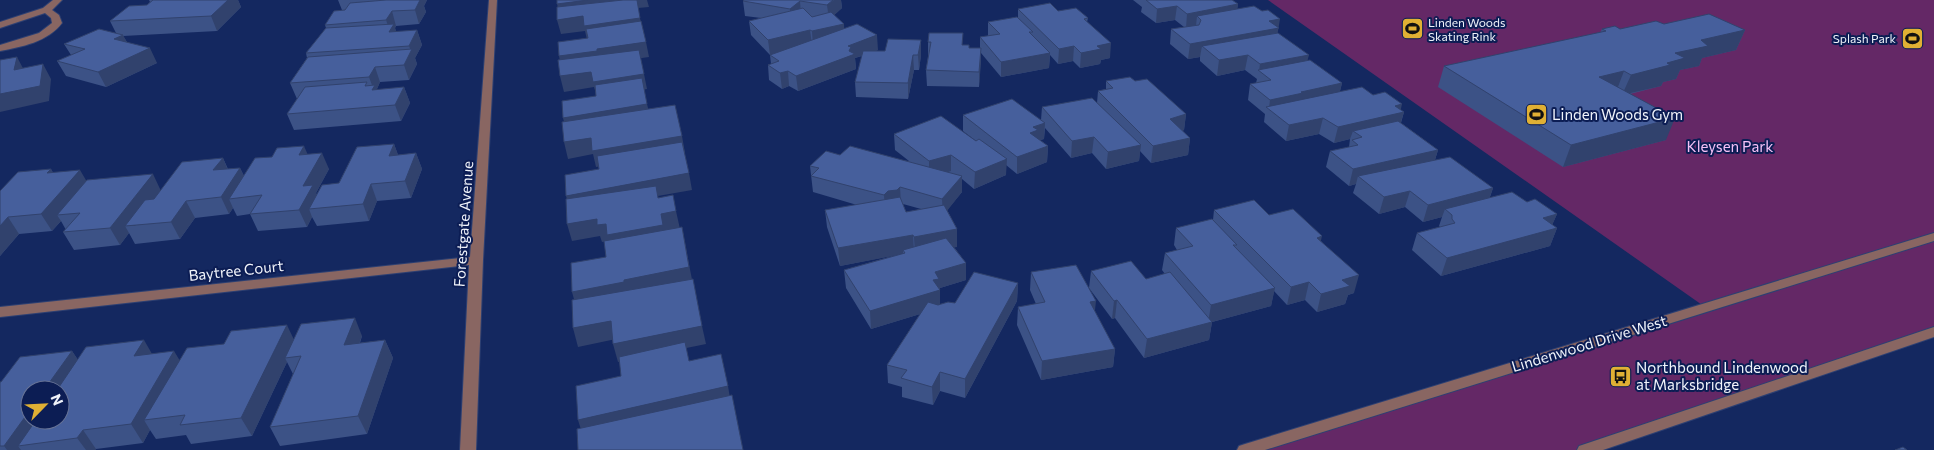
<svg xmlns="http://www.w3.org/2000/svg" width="1934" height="450" font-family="Commissioner,sans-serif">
	<rect width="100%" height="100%" fill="#142860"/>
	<polygon fill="#642866" points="1268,0 1934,0 1934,332 1585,450 1245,450 1705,307"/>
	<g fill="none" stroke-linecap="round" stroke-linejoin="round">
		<defs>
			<g id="minor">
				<path d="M53,0H62L52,10L59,15L62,23C48,42 21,47 0,51V45L39,33L52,23L51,18L45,13L0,28V22L43,8Z"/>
				<polygon points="489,0 497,0 483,260 476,450 460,450 469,265 0,317 0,307 470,257"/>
				<polygon points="1934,327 1934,337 1603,450 1577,450 1579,446"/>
			</g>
			<polygon id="tertiary" points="1934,233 1934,241 1265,450 1237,450 1239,446 1245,444"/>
		</defs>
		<use href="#minor" stroke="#2e4072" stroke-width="2"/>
		<use href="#tertiary" stroke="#2e4072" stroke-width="2"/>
		<use href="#minor" fill="#896662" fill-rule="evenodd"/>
		<use href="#tertiary" fill="#896662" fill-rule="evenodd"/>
	</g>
	<g fill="#3c5286" fill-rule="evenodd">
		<polygon points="149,0 238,0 241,7 217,31 123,36 127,42 157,63 106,87 66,76 57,61 71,55 64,44 116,33 110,21 147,5 150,2"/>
		<polygon points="338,0 427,0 424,6 426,12 419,24 396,26 395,28 396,32 417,30 422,45 415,58 417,64 409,80 380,82 377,89 377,90 404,87 410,103 401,121 294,130 287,114 297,99 290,83 307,58 306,53 326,28 325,25 342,10"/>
		<polygon points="841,0 842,8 834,15 844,28 878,50 875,51 885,51 921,40 921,55 919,70 914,70 908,99 856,97 855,82 862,56 855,58 856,69 798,91 789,86 782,89 769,80 768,65 771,64 770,55 751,35 749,21 761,18 745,16 743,1"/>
		<polygon points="1133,0 1232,0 1238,4 1237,9 1277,34 1307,61 1342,83 1340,91 1373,95 1404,112 1401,123 1438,150 1435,160 1493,188 1490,197 1527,202 1557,214 1552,225 1557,228 1550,246 1441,276 1412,250 1417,233 1440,227 1439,226 1442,217 1423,222 1405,207 1379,214 1353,193 1356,184 1349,186 1326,167 1330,151 1349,147 1350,139 1334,143 1319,134 1286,141 1264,122 1265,114 1248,100 1250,84 1256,83 1257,79 1245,70 1217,76 1200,61 1200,57 1188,59 1170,44 1171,29 1184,27 1175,20 1156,23 1141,12 1142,7"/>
		<polygon points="1018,9 1058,11 1088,18 1087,22 1110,58 1101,60 1100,64 1080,68 1073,61 1058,64 1050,55 1049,68 1001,77 981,53 979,87 927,86 926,70 928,57 928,42 963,45 969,48 980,48 980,37 988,36 988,22 1018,17"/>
		<polygon points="1664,24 1745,30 1736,50 1702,58 1699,66 1680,70 1676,79 1663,82 1661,86 1630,94 1666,140 1563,167 1438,87 1444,66 1600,33 1602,29 1620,29"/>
		<path d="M1106,81H1135L1186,114L1184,130L1182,131L1190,138L1188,155L1151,163L1140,151L1139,161L1106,169L1092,153L1071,158L1045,128L1044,139L1040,140L1048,146L1047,162L1017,174L1006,165V175L974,189L962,179V192L947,210L957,229V247H954L966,263V280L940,288V304L955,303L1018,283L1017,301L965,398L940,391L933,405L902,397V387L888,383L887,365L920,314L871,329L846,288L844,270L896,255L840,266L827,227L825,210L857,205L813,192L810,166L840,155L909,161L895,150L894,134L976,141L963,131V115L1041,120L1042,107L1097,103L1098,91L1106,89ZM903,204L921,209L906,212Z"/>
		<polygon points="394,144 398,155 416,153 422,169 411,198 377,201 369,221 317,226 312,217 307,227 258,231 250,214 237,216 233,208 229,214 195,218 180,239 135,244 129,233 120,245 74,250 63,232 66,230 61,221 52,231 19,234 0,256 0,191 51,169 53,173 86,181 161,190 223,158 228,169 240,168 244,176 308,154 329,169 316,193 317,195 339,183"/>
		<polygon points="1214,210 1269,215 1321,241 1354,293 1348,295 1345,304 1317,312 1305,300 1287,305 1274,291 1271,306 1212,322 1209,340 1144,358 1115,318 1112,319 1089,288 1091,271 1146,279 1165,274 1162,270 1165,253 1177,250 1174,245 1176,228 1213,220"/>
		<polygon points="1031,272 1115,349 1113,367 1041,380 1017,325 1018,307 1036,304 1030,290"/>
		<polygon points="362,336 360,343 385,340 393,358 367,434 280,446 270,427 293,374 287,362 252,436 191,444 186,435 156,439 150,430 143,443 96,449 95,450 0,450 0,382 72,351 78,360 152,354 180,360 294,339"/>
	</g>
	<g fill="#31426d">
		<polygon points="228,0 238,0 241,7 217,31 211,16"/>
		<polygon points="420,0 427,0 424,6 426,12 419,24 415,10"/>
		<polygon points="588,0 647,0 649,7 638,8 643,33 587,40 585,31 561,34 557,20 638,8 561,18 557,4"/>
		<polygon points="834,0 841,0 842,8 829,20 827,5"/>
		<polygon points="800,1 801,15 791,23 790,9"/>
		<polygon points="1238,4 1236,19 1201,20 1197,16 1196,26 1186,28 1187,14"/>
		<polygon points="1177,6 1175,20 1156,23 1157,9"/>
		<polygon points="392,11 396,26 395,28 399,38 389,32 390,31 386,20"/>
		<polygon points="1280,19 1276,43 1202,46 1200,57 1188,59 1190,44 1269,21"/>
		<polygon points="844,24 845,39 813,46 812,31"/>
		<polygon points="417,30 422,45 415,58 417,64 409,80 404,65 411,51 409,46"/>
		<polygon points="810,30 812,45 770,55 768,40"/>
		<polygon points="1745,30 1736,50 1702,58 1699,66 1680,70 1676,79 1663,82 1661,86 1622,95 1631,75 1667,63 1675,53 1701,40"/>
		<polygon points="123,35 131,50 114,39"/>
		<polygon points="877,35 878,50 855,58 856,69 798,91 796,76 848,46"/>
		<polygon points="921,40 921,55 919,70 918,55"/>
		<polygon points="646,42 649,57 601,64 562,72 559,56 597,49"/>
		<polygon points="1111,43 1110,58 1101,60 1100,64 1080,68 1081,53 1097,46"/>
		<polygon points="1074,46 1073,61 1058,64 1059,49"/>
		<polygon points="150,48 157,63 106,87 98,72"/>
		<polygon points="981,48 981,63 979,87 979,72"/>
		<polygon points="1050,53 1049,68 1001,77 1001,62"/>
		<polygon points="913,55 914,70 908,99 908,83"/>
		<polygon points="1248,55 1245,70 1217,76 1219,60"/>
		<polygon points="1309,55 1305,70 1259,71 1260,64"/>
		<polygon points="17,57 25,72 14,70"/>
		<polygon points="43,64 51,79 49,101 0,112 0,94"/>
		<polygon points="375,67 380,82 377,89 381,100 372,90 373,88 369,77"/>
		<polygon points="788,71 789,86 782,89 780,73"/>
		<polygon points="1624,71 1616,92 1599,77"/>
		<polygon points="591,72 644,74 647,89 597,97 594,87 564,92 560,76"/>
		<polygon points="1342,83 1338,99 1269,108 1270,100 1301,92"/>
		<polygon points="404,87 410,103 401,121 395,105"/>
		<polygon points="647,104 651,120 567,133 563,118"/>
		<polygon points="1402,104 1400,113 1404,112 1399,128 1353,131 1350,139 1334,143 1338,127 1395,106"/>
		<polygon points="1186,114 1184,130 1168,135 1170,119"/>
		<polygon points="1323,118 1319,134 1286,141 1289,125"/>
		<polygon points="1675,118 1666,140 1563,167 1571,145"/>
		<polygon points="1045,123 1044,139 1037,141 1030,133 1033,127"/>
		<polygon points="682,136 685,153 596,167 593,154 568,159 564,142 591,138"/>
		<polygon points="1094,137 1092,153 1071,158 1072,141"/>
		<polygon points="1190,138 1188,155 1151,163 1153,146"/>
		<polygon points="394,144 400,160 389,156"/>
		<polygon points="1141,145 1139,161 1106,169 1108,152"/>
		<polygon points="304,146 311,162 299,155"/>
		<polygon points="1048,146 1047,162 1017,174 1017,157"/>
		<polygon points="1438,150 1433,166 1358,176 1356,184 1349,186 1353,169"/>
		<polygon points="322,153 329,169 316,193 320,202 309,209 312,217 307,227 299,210 303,186"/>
		<polygon points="416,153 422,169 411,198 405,181"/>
		<polygon points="951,155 951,171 929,178 929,161"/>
		<polygon points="223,158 230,175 213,170"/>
		<polygon points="1007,159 1006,175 974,189 975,172"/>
		<polygon points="240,168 248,184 229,199 233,208 229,214 221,197"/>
		<polygon points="51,169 61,186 47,173"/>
		<polygon points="80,170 90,187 57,215 61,221 52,231 41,214"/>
		<polygon points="689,173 692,190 658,196 660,203 676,211 680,229 602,242 600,236 572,241 567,224 597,219 606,224 663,225 571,213 566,196"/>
		<polygon points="153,174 161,191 135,226 125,226 129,233 120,245 110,228"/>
		<polygon points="962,176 962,192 943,216 942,199"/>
		<polygon points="371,184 377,201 369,221 363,204"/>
		<polygon points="900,187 901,204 885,212 884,195 888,191"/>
		<polygon points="1493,188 1487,205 1445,209 1442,217 1423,222 1428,205"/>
		<polygon points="1410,191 1405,207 1379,214 1384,197"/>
		<polygon points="186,201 195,218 180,239 171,222"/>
		<polygon points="1557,214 1550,230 1557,228 1550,246 1441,276 1447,258 1543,218"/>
		<polygon points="8,217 19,234 0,256 0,226"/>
		<polygon points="682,227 693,285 577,310 572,292"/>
		<polygon points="957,229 957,247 915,254 914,237"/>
		<polygon points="913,235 914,252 903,250 903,254 840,266 838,248"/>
		<polygon points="1322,236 1318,253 1317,238"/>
		<polygon points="966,263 966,280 940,288 940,308 871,329 870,311 933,280 935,272"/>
		<polygon points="1359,275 1354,293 1348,295 1345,304 1317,312 1321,294 1342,280"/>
		<polygon points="1309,282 1305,300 1287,305 1291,287"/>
		<polygon points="1018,283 1017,301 965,398 965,379"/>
		<polygon points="1275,288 1271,306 1212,322 1209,340 1144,358 1147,339 1208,323 1211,305"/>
		<polygon points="1117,300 1115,318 1112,319 1114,301"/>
		<polygon points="1096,301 1094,319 1090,302"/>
		<polygon points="355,318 362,336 352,363 344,345"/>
		<polygon points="611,321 616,339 578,347 573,328"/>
		<polygon points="287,325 296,344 285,358 287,362 252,436 241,418"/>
		<polygon points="702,326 706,344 618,362 613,344"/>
		<polygon points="144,340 155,359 134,356"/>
		<polygon points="385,340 393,358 367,434 358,416"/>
		<polygon points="1115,349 1113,367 1041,380 1042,361"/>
		<polygon points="72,351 84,369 60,390 44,390"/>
		<polygon points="174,351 185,369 144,420 150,430 143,443 131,424"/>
		<polygon points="940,372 940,391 933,405 932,387"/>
		<polygon points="728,386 731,404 584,439 578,420"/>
		<polygon points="30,410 30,420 49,420 18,446 21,450 7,450 4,446"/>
		<polygon points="83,430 96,449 95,450 86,450 77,438"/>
	</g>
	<g fill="#465f9c" stroke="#31426d">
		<polygon points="153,0 228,0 211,16 110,21 129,6 147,5"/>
		<polygon points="386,0 420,0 415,10 392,11 386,20 325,25 334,11 345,10 350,3"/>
		<polygon points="557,0 588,0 557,4"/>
		<polygon points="623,0 637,0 640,18 584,26 583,16 557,20 557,7"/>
		<polygon points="744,0 833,0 827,5 800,1 790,9 743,1"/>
		<polygon points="1146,0 1232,0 1238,4 1187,14 1177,6 1157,9"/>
		<polygon points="1050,3 1058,11 1076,8 1088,18 1084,19 1111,43 1097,46 1101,49 1081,53 1074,46 1059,49 1018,9"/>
		<polygon points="1254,6 1262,11 1268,10 1280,19 1269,21 1279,28 1190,44 1171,29 1199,25 1201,20 1197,16"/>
		<polygon points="803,8 812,17 831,12 844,24 812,31 810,30 768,40 749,21"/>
		<polygon points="1709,14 1745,30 1701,40 1708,46 1675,53 1685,58 1667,63 1670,65 1631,75 1624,71 1599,77 1675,118 1571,145 1444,66 1606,31 1602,29 1615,26 1620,29 1656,21 1664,24"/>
		<polygon points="1017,17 1033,32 1029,32 1050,53 1001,62 980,37 1000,34 988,22"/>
		<polygon points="641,21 646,42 597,49 597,51 559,56 558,42 588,38 586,29"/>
		<polygon points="394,24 389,32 417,30 409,46 306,53 326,28"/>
		<polygon points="857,24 877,35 848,46 851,47 849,51 855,54 796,76 788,71 780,73 768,65 779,61 770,55"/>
		<polygon points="99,29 123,35 114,39 150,48 98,72 57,61 85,49 64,44"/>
		<polygon points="929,33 963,33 962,45 969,45 969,48 981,48 979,72 926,70 931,42 928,42"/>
		<polygon points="1278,33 1309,55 1260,64 1248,55 1219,60 1202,46"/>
		<polygon points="888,39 921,40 918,55 913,55 908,83 855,82 863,51 885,51"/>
		<polygon points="412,49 404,65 375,67 369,77 290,83 308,57"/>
		<polygon points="639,50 644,74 593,82 591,72 560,76 558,60"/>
		<polygon points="17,57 14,70 43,64 40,86 0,94 0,60"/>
		<polygon points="1310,60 1342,83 1301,92 1303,93 1270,100 1250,84 1271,80 1258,70"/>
		<polygon points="1130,77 1135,81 1147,79 1186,114 1170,119 1190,138 1153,146 1098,91 1113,88 1106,81"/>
		<polygon points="642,78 647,104 563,118 562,101 596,96 595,85"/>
		<polygon points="367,82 365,86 375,85 372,90 404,87 395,105 287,114 305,87"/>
		<polygon points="1362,87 1373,95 1385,92 1402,104 1395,106 1404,112 1338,127 1323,118 1289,125 1266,107"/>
		<polygon points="1092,98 1141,145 1108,152 1094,137 1072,141 1042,107"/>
		<polygon points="1012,99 1045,123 1033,127 1038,130 1030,133 1048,146 1017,157 963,115"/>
		<polygon points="675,105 682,136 592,151 591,138 564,142 562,122"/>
		<polygon points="941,116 976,141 979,139 1007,159 975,172 951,155 929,161 894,134"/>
		<polygon points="1398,121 1438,150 1353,169 1330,151 1358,145 1352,140 1362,137 1353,131"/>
		<polygon points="682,142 689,173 566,196 565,175 599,169 597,156"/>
		<polygon points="394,144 389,156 416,153 405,181 371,184 363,204 309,209 322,185 339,183 357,147"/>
		<polygon points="304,146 299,155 322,153 303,186 313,185 299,210 250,214 262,195 229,199 255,158 272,157 277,148"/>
		<polygon points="850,146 962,176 942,199 900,187 897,190 888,191 884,195 811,176 819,168 810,166 826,151 840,155"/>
		<polygon points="1450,157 1493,188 1428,205 1410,191 1384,197 1358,176"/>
		<polygon points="223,158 213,170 240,168 221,197 186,201 171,222 125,226 145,200 154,199 182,162"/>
		<polygon points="51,169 47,173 80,170 41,214 8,217 0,226 0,191 18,172"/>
		<polygon points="153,174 110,228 63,232 80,213 57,215 87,180"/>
		<polygon points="656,186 658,198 673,195 676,211 661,214 663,225 607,235 606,224 597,225 597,219 567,224 566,199"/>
		<polygon points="1512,192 1527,202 1535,199 1557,214 1543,218 1557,228 1447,258 1417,233 1455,223 1452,219 1452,215 1445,209"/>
		<polygon points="900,197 906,212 944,205 957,229 914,237 913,235 838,248 825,210"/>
		<polygon points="1254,200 1269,215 1293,209 1322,236 1317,238 1359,275 1342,280 1350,286 1321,294 1309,282 1291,287 1214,210"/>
		<polygon points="1212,219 1237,245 1233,245 1275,288 1211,305 1165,253 1193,246 1176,228"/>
		<polygon points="682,227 689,267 624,280 624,282 572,292 571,263 606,257 604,241"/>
		<polygon points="946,238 966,263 935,272 939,279 933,280 940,290 870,311 844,270 905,253 903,250"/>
		<polygon points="1131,261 1146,279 1170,272 1212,322 1147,339 1117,300 1114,301 1091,271"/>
		<polygon points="1076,265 1096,301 1090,302 1115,349 1042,361 1018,307 1045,302 1031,272"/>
		<polygon points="974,272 1018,283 965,379 940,372 932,387 901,378 907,370 887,365 928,302 938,305 948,302 955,303"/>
		<polygon points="693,279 702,326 613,344 611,321 573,328 572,300"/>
		<polygon points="355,318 344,345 385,340 358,416 270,427 301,356 285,358 301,324"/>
		<polygon points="287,325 241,418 180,425 185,415 144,420 187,348 224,344 231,331"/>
		<polygon points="144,340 134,356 174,351 131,424 83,430 77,438 18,446 36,420 60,420 60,390 57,390 86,347"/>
		<polygon points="685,342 689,361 721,354 728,386 578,420 576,386 621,376 619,357"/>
		<polygon points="72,351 44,390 30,390 30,410 4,446 0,446 0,382 1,382 20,357"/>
		<polygon points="732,395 743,450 578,450 577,429"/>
		<polygon points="1903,447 1907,450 1895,450"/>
	</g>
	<defs>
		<symbol id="stadium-square" viewBox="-11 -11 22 22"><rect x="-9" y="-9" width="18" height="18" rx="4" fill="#e0b034" stroke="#0c1d54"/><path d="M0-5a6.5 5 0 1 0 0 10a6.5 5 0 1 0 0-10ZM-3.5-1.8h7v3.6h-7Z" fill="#111"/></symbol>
		<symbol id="bus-square" viewBox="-11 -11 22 22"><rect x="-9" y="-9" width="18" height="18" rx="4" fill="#e0b034" stroke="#0c1d54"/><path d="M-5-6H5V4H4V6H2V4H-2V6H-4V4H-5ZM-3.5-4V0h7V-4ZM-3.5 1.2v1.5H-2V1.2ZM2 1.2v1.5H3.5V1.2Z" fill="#111"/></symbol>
	</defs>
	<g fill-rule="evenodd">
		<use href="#stadium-square" x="1400" y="16" width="25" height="25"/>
		<use href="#stadium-square" x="1900" y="26" width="25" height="25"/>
		<use href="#stadium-square" x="1524" y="102" width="25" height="25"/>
		<use href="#bus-square" x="1608" y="364" width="25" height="25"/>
	</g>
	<g text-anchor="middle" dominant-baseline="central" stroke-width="4" stroke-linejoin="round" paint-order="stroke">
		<g font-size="12" fill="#f0f3fa" stroke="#0c1d54" text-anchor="start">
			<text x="1428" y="22">Linden Woods<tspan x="1428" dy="14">Skating Rink</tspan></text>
			<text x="1896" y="38" text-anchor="end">Splash Park</text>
		</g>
		<g font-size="15" fill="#f0f3fa" stroke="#0c1d54" text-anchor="start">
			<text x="1552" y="114">Linden Woods Gym</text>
			<text x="1636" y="367">Northbound Lindenwood<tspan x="1636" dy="17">at Marksbridge</tspan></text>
		</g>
		<g font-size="15" fill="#f6c1f7" stroke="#0c1d54">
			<text x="1730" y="146">Kleysen Park</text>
		</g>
		<g font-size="15" fill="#f0f3fa" stroke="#0c1d54">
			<text transform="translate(463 224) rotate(-86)">Forestgate Avenue</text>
			<text transform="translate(236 270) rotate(-6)">Baytree Court</text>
			<text transform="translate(1589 343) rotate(-17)">Lindenwood Drive West</text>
		</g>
	</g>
	<g transform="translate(45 405) rotate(66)"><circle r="24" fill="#0c1d54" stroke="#677396"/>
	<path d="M0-4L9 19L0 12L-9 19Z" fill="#e0b034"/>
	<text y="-8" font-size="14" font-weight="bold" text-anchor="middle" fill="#f0f3fa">N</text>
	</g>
</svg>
